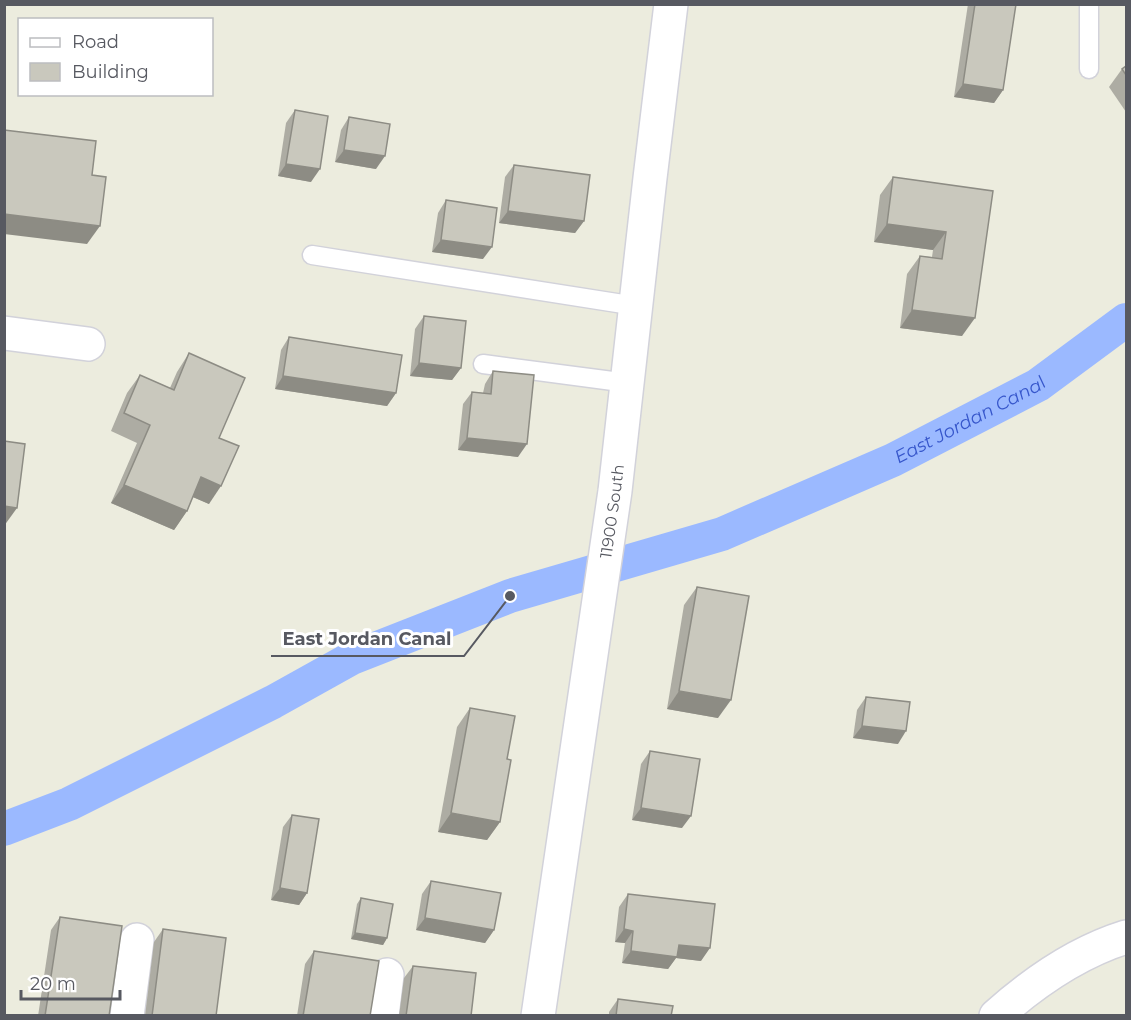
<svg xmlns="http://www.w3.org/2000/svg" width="1131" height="1020" font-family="Montserrat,sans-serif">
	<rect width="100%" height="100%" fill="#ececde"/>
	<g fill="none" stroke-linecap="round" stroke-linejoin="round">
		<path stroke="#9bb9ff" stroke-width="34" id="s1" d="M4,829L69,804L273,702L352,658L510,596L722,534L893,460L1038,385L1126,320"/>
		<defs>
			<g id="service">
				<polyline points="1089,4 1089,69"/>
				<polyline points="312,255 636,306"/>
				<polyline points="483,364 628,383"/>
			</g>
			<g id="minor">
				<polyline points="4,333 88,344"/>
				<polyline points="127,1016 137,940"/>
				<polyline points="382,1016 387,975"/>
				<path id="s2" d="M538,1016L615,491L650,178L671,4"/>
			</g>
			<path id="tertiary" d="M996,1016C1034,982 1078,952 1126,937"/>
		</defs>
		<use href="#service" stroke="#d2d2da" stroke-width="21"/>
		<use href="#minor" stroke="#d2d2da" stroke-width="36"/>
		<use href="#tertiary" stroke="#d2d2da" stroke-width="36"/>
		<use href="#service" stroke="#fff" stroke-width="18"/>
		<use href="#minor" stroke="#fff" stroke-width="33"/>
		<use href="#tertiary" stroke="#fff" stroke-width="33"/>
	</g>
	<g fill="#adaca3">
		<polygon points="968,4 1016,4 1003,90 994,103 954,97"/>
		<polygon points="1126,66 1126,112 1109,87 1122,69"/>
		<polygon points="295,110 311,182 278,176 286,123"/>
		<polygon points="349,117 376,169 335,162 341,130"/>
		<polygon points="514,165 584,221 575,233 499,223 505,177"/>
		<polygon points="893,177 993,191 962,336 900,328 907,274 920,256 932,257 933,250 874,242 880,195"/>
		<polygon points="446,200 483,259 432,252 438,213"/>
		<polygon points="424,316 461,368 452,380 410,376 415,329"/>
		<polygon points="289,337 396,393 387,406 275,389 281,350"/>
		<polygon points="189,353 219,438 209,504 193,497 187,511 174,530 111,503 137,443 111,431 127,393 140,375 170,388 177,372"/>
		<polygon points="493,371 518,457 458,450 463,404 472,392 483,393 485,384"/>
		<polygon points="697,587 718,718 667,709 684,605"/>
		<polygon points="866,697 898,744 853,738 857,710"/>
		<polygon points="470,708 507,759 500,822 487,840 438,832 457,727"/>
		<polygon points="650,751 682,828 632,820 641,764"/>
		<polygon points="292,815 307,893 299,905 271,900 283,827"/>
		<polygon points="431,881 494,930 485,943 416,930 422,894"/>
		<polygon points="628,894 701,961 676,958 668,969 622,963 625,943 615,942 619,907"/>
		<polygon points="361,898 387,938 383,945 351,939 357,904"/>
		<polygon points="60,917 109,1016 38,1016 51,930"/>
		<polygon points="163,929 216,1016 145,1016 154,942"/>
		<polygon points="314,951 370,1016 297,1016 305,964"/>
		<polygon points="413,966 471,1016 399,1016 404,978"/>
		<polygon points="618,999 671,1016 609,1016 609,1012"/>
	</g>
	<g fill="#8d8c84">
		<polygon points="963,84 1003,90 994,103 954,97"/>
		<polygon points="344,150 385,156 376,169 335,162"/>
		<polygon points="286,164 320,169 311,182 278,176"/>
		<polygon points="508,211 584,221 575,233 499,223"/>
		<polygon points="4,214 100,226 87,244 4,234"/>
		<polygon points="887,224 946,232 933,250 874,242"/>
		<polygon points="441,240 492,247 483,259 432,252"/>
		<polygon points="912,310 975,318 962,336 900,328"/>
		<polygon points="419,363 461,368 452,380 410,376"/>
		<polygon points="283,376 396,393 387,406 275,389"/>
		<polygon points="467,438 527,444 518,457 458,450"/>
		<polygon points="201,477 221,486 209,504 188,495"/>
		<polygon points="124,485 187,511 174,530 111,503"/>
		<polygon points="4,506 17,508 4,526"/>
		<polygon points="679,691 731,700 718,718 667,709"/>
		<polygon points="862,726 906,731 898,744 853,738"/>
		<polygon points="641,808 691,816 682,828 632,820"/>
		<polygon points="451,813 500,822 487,840 438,832"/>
		<polygon points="280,888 307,893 299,905 271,900"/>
		<polygon points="425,918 494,930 485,943 416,930"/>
		<polygon points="624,929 633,931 625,943 615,942"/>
		<polygon points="355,933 387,938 383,945 351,939"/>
		<polygon points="679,945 710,948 701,961 676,958 668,969 622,963 631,951"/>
	</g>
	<g fill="#c9c8bd" stroke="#8d8c84" stroke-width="1.5">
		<polygon points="975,4 1016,4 1003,90 963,84"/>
		<polygon points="1126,66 1126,75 1122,69"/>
		<polygon points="295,110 328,116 320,169 286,164"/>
		<polygon points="349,117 390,124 385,156 344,150"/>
		<polygon points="4,130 96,141 92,175 106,177 100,226 4,214"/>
		<polygon points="514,165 590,175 584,221 508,211"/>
		<polygon points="893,177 993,191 975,318 912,310 920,256 942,259 946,232 887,224"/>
		<polygon points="446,200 497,208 492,247 441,240"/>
		<polygon points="424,316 466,321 461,368 419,363"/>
		<polygon points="289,337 402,355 396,393 283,376"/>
		<polygon points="189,353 245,378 219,438 239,446 221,486 201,477 187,511 124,485 150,425 124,413 140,375 174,390"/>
		<polygon points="493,371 534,375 527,444 467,438 472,392 491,394"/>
		<polygon points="4,441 25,444 17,508 4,506"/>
		<polygon points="697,587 749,596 731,700 679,691"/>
		<polygon points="866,697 910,702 906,731 862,726"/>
		<polygon points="470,708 515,716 507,759 511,760 500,822 451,813"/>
		<polygon points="650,751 700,759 691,816 641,808"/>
		<polygon points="292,815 319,819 307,893 280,888"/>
		<polygon points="431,881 501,893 494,930 425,918"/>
		<polygon points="628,894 715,904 710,948 679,945 677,957 631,951 633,931 624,929"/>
		<polygon points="361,898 393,904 387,938 355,933"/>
		<polygon points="60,917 122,926 109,1016 45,1016"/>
		<polygon points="163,929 226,938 216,1016 152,1016"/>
		<polygon points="314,951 379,961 370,1016 303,1016"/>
		<polygon points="413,966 476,973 471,1016 406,1016"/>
		<polygon points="618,999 673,1006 671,1016 616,1016"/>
	</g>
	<g text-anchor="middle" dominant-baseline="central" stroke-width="6" stroke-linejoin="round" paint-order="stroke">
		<g font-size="16" fill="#575961" stroke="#fff">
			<text stroke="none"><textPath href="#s2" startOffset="510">11900 South</textPath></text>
		</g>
		<g font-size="18" font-style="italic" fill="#3656cb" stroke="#fff">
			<text stroke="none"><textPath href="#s1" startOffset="1052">East Jordan Canal</textPath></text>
		</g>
	</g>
	<path fill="none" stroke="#575961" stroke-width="2" d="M510 596L464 656H271"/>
	<circle fill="#575961" stroke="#fff" stroke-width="2" cx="510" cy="596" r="6"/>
	<g font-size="18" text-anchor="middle" font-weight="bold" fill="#575961" stroke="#fff" stroke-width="6" stroke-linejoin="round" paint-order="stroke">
		<text x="367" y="645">East Jordan Canal</text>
	</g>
	<rect width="1131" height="1020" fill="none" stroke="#575961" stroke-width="12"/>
	<rect x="18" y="18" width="195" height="78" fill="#ffffff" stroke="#bcbdc0" stroke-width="1.5"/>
	<rect x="30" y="38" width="30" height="9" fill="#ffffff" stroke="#bcbdc0" stroke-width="1.5"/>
	<text x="72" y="48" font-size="18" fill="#575961">Road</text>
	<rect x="30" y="63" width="30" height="18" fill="#c9c8bd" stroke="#bcbdc0" stroke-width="1.5"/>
	<text x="72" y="78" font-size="18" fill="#575961">Building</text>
	<path d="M21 990v9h99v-9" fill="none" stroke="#575961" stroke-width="3"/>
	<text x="30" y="990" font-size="18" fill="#575961" stroke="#ffffff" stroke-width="4.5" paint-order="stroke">20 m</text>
</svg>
